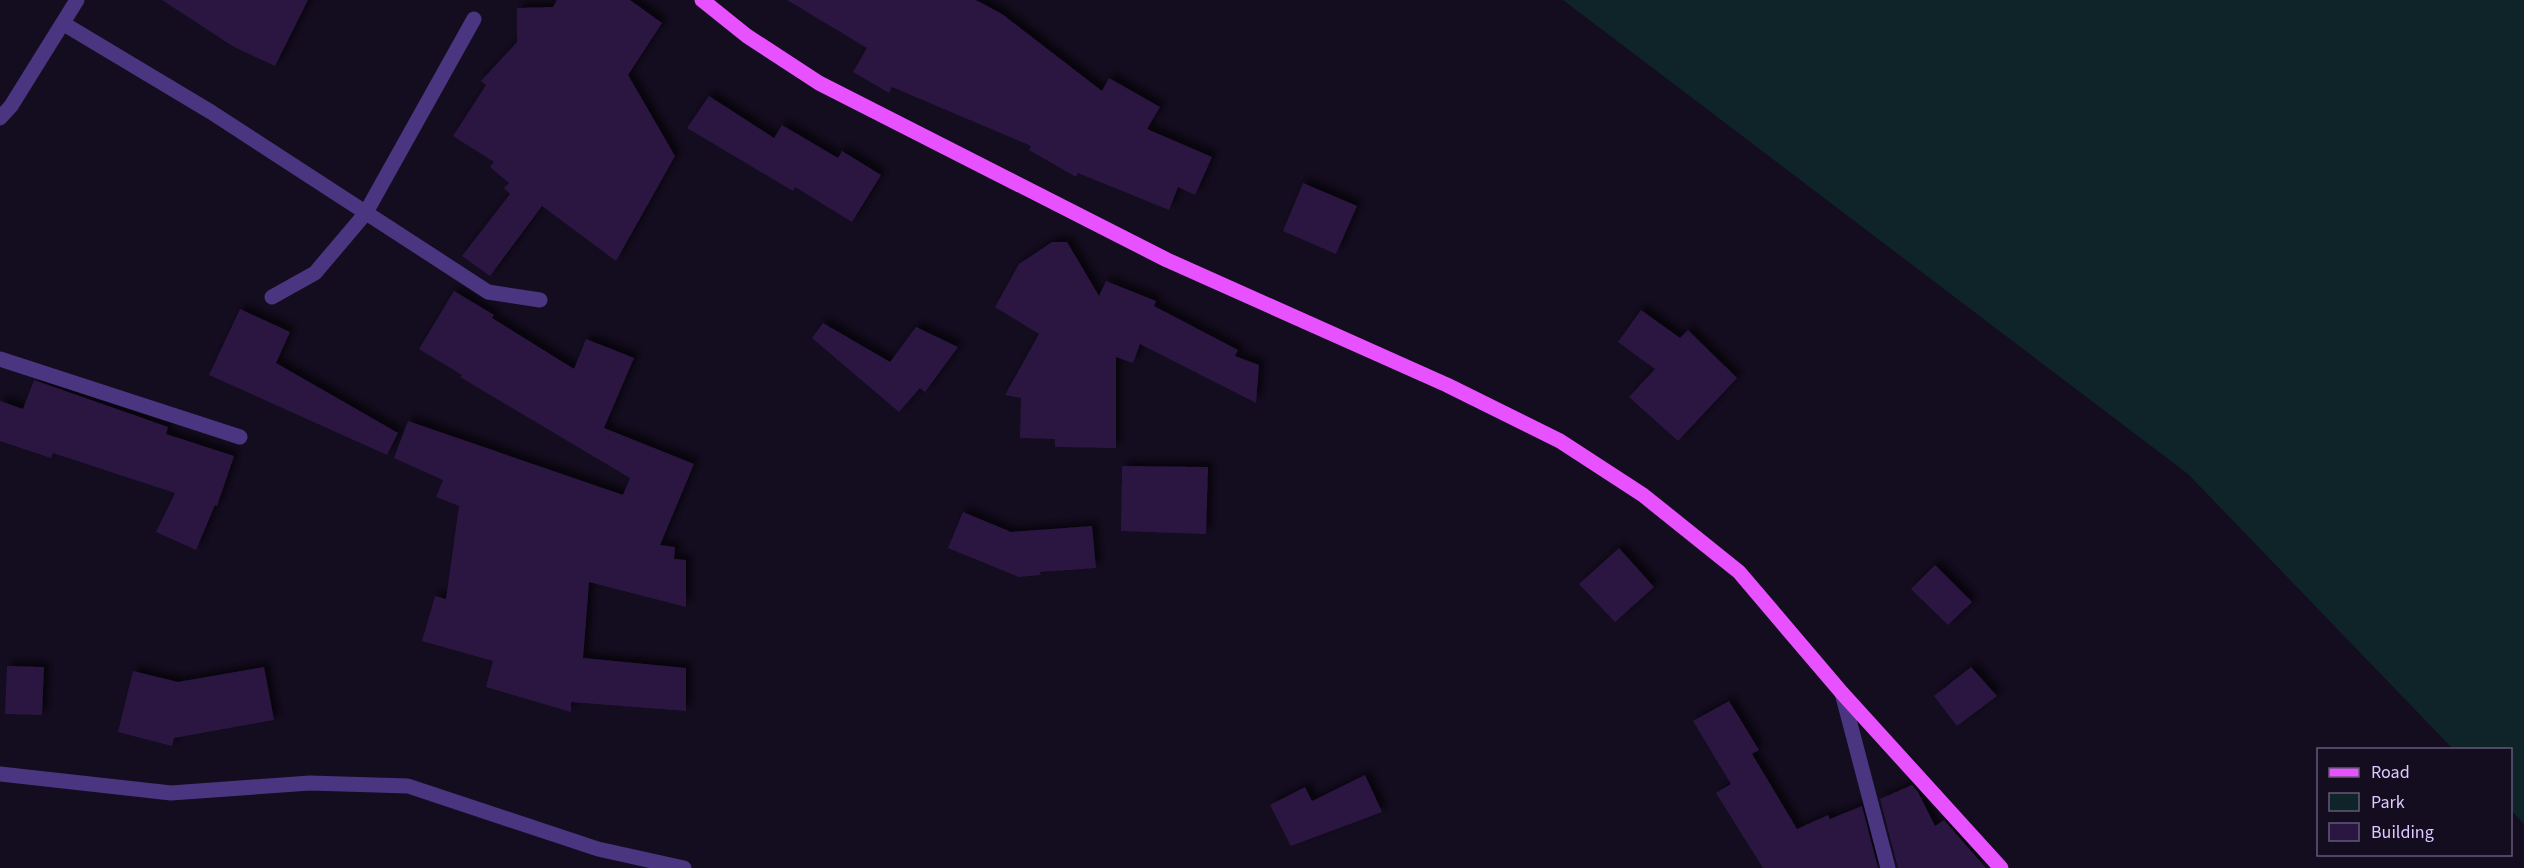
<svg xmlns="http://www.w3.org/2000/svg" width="2524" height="868" font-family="'Source Sans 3',sans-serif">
	<defs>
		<filter id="shadow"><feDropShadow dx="5.5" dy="-5.5" stdDeviation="3" flood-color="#0009"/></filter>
	</defs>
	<rect width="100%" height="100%" fill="#140c1f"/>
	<polygon fill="#0f2429" points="1563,0 2524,0 2524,824 2511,810 2510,750 2453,749 2188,474"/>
	<g fill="#2a1741" filter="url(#shadow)">
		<polygon points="162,0 308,0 275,66 234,47"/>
		<polygon points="557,0 630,0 662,23 628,75 675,156 616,261 542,206 490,276 462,256 510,194 504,188 509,183 490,167 494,162 453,136 486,85 481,81 517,42 517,8 553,7"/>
		<polygon points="787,0 976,0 1002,14 1102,91 1109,78 1160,107 1147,129 1212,157 1195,195 1178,187 1169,210 1078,173 1076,177 1029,150 1031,146 892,87 889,93 853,72 867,48"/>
		<polygon points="709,96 774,138 782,125 838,158 842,151 881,175 852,222 795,187 793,191 687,128"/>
		<polygon points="1303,183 1357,206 1336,254 1283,231"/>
		<polygon points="1052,242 1067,242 1099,296 1106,281 1156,301 1154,306 1238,350 1235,356 1259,365 1256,403 1140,344 1133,363 1116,357 1116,448 1055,447 1055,439 1020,438 1021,398 1005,395 1039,334 995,307 1019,264"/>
		<polygon points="454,291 494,315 492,318 574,369 586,339 634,358 604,428 694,464 660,545 675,547 674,559 686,560 686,607 589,582 583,658 686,668 686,711 571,702 571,712 486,687 493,661 422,641 435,596 446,599 459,506 436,497 443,480 394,458 408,421 623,495 630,478 460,377 462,375 419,349"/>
		<polygon points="240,309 290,332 276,363 398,433 387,455 209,375"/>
		<polygon points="1641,310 1680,338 1688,330 1737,378 1678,441 1629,397 1655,369 1618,342"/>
		<polygon points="823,323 890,362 916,327 958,347 925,392 920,388 899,412 812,338"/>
		<polygon points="34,380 168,427 166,434 234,456 217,506 215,505 196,550 156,532 175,493 53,453 51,458 0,441 0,401 23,409"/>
		<polygon points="1122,466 1208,467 1206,534 1121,531"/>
		<polygon points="963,512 1011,532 1092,526 1096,568 1040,572 1041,575 1019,577 948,548"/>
		<polygon points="1619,548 1654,587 1615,622 1579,584"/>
		<polygon points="1935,565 1972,602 1948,625 1911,589"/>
		<polygon points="7,666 44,667 42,715 5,714"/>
		<polygon points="264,667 274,720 174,738 172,746 118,732 133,671 178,682"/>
		<polygon points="1971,667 1997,696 1957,726 1934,696"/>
		<polygon points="1729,701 1759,750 1752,754 1797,829 1828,815 1830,819 1862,806 1878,868 1763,868 1716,793 1731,784 1693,721"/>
		<polygon points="1365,775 1382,812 1291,846 1270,805 1305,787 1312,801"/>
		<polygon points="1912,785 1918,792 1935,826 1944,820 1986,868 1898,868 1880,799"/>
	</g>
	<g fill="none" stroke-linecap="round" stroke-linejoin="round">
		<g stroke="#4a3580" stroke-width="15">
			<polyline points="64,24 211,112 488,292 540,300"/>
			<polyline points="0,118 11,106 77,0"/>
			<polyline points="272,297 315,273 365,214 474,19"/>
			<polyline points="0,359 240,437"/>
			<polyline points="1842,693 1888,868"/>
			<polyline points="0,774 171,793 310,783 408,786 598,849 684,868"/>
		</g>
		<polyline stroke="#e851ff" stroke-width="15" points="702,0 747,36 819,83 1167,260 1447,385 1560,441 1643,495 1739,572 1842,693 2001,868"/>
	</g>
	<rect x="2317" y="748" width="195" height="108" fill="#140c1f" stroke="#645879" stroke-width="1.5"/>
	<rect x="2329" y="768" width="30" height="9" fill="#e851ff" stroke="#645879" stroke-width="1.5"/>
	<text x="2371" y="778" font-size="18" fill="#ddcaff">Road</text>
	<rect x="2329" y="793" width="30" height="18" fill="#0f2429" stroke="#645879" stroke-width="1.5"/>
	<text x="2371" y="808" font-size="18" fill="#ddcaff">Park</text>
	<rect x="2329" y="823" width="30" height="18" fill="#2a1741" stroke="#645879" stroke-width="1.5"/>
	<text x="2371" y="838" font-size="18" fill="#ddcaff">Building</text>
</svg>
